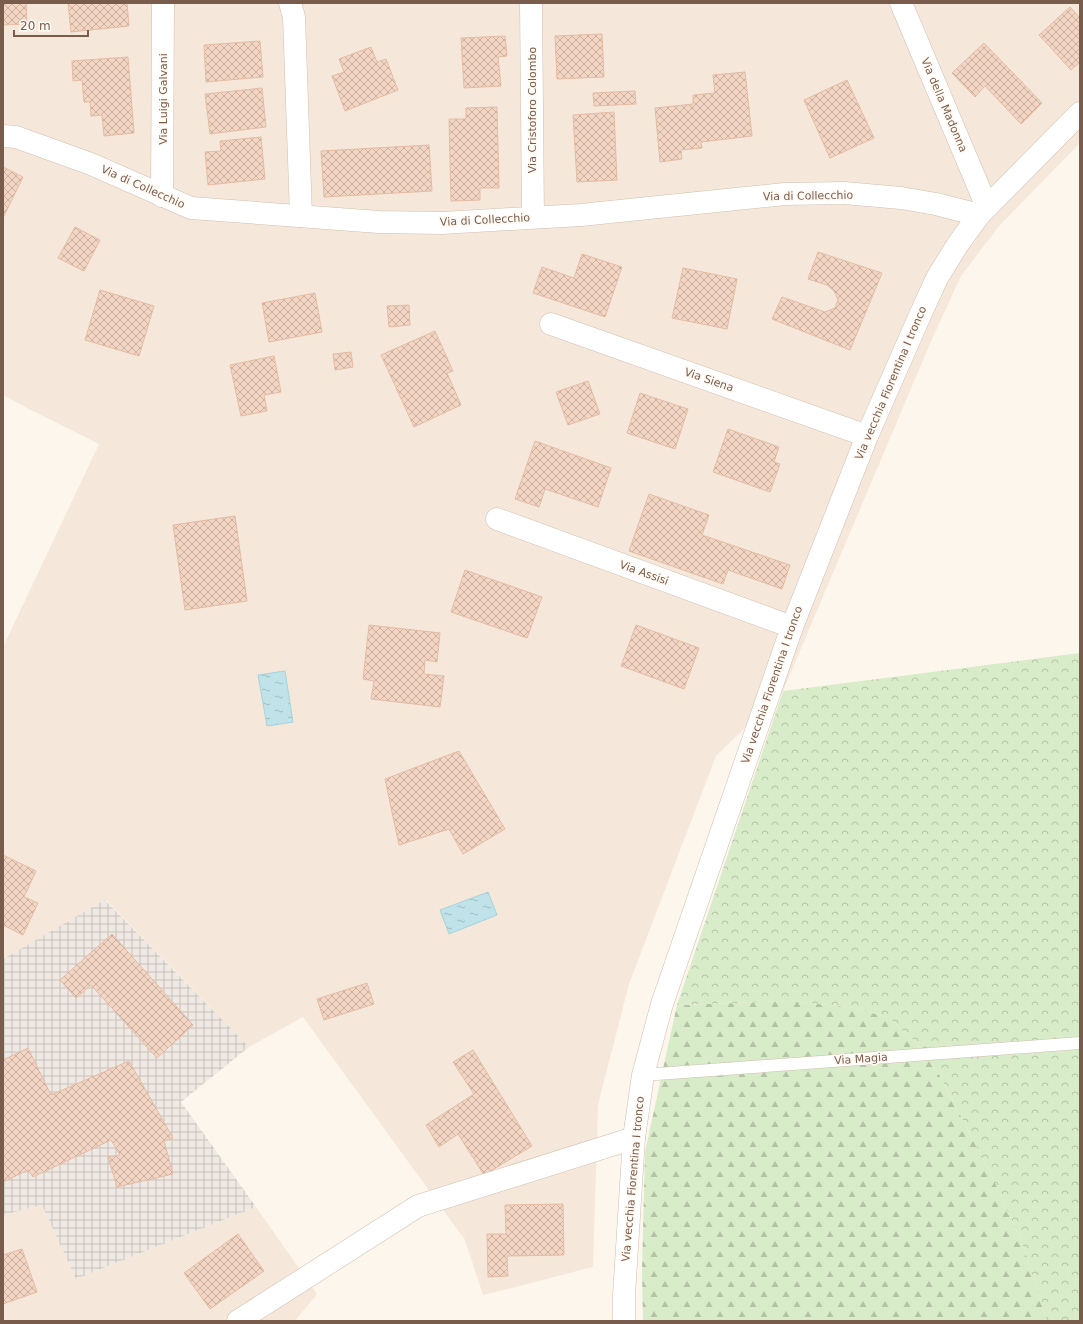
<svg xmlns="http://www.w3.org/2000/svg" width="1083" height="1324" font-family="'DejaVu Sans',sans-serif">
	<defs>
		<pattern id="industrial-grid" width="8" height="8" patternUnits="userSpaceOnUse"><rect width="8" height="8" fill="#efe9e4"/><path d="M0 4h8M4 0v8" fill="none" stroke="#c7c0bb"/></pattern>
		<pattern id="forest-firs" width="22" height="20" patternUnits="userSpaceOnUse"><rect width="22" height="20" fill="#d8ecc9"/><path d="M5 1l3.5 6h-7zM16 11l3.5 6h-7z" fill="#b4c2a5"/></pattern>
		<pattern id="park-crowns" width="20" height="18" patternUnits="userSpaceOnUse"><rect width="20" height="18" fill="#d8ecc9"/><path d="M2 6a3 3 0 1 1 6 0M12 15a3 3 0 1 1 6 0" fill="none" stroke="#b4c2a5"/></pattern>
		<pattern id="water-ripples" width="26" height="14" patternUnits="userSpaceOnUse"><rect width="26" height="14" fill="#bfe3e8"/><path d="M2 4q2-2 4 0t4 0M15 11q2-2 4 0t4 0" fill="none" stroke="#a0bbbe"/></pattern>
		<pattern id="building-cross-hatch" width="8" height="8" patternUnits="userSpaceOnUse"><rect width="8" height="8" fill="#f3d5c3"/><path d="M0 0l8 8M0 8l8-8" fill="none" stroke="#cab0a1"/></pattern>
	</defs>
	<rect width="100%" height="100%" fill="#fdf6ec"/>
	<g fill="#f5e8da">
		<polygon points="3,3 1080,3 1080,143 999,226 961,276 932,339 783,691 716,756 629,984 598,1105 593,1267 483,1295 465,1240 303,1017 249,1047 106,900 3,959 3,647 99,444 29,409 3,395"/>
		<polygon points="42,1205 76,1279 256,1207 317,1294 295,1321 3,1321 3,1215"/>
	</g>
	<polygon fill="url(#industrial-grid)" points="105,900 249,1047 181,1102 256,1207 76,1279 42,1205 3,1215 3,959"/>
	<polygon fill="url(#forest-firs)" points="790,1001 856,1008 889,1018 916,1042 940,1076 994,1180 1024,1248 1047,1321 643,1321 642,1272 645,1152 677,1005"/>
	<polygon fill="url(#park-crowns)" points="1080,653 1080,1321 1047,1321 1024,1248 994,1180 940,1076 916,1042 889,1018 856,1008 790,1001 677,1005 783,691"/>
	<g fill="url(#water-ripples)" stroke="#a5d3da">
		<polygon points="285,671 293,722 267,726 258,675"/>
		<polygon points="488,892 497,915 449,934 440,910"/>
	</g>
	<g fill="url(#building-cross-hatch)" stroke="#e6bba3">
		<polygon points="3,3 26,3 27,24 3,25"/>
		<polygon points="68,3 127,3 129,26 71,32"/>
		<polygon points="1070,7 1080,18 1080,62 1071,70 1039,35"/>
		<polygon points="602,34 604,77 557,79 555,36"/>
		<polygon points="505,36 507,56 498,57 501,86 464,88 461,38"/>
		<polygon points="260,41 263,77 206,82 204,45"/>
		<polygon points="984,43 1042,103 1021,124 985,86 975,97 952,73"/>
		<polygon points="371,47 377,62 386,59 398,90 345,111 332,76 344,72 339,59"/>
		<polygon points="128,57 134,133 104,136 102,115 91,116 90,102 84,102 82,80 73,81 72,61"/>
		<polygon points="745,72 752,136 701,142 702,148 681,150 682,159 660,162 655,108 693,104 693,95 715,93 713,75"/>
		<polygon points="847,80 874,138 830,158 804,100"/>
		<polygon points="262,88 266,127 210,134 205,94"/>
		<polygon points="635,91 636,104 594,106 593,93"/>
		<polygon points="497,107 499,188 480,188 480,200 451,201 449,119 466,119 466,108"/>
		<polygon points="614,112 617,180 577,182 573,115"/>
		<polygon points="261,137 265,179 208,185 205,152 221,151 220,141"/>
		<polygon points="429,145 432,191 324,197 321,151"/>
		<polygon points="3,167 23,177 3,218"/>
		<polygon points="75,227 100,240 84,271 58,258"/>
		<polygon points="818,252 882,273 850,350 772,319 782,297 825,312 835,308 838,300 834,291 827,285 808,279"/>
		<polygon points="582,254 622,267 605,317 533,293 542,267 574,278"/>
		<polygon points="683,268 737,279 727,329 672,318"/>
		<polygon points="100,290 154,306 139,356 85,340"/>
		<polygon points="315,293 322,332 269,342 262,303"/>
		<polygon points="409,305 410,325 389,327 387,306"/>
		<polygon points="435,331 453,371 447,373 461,405 414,427 381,355"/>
		<polygon points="351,352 353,367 335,370 333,354"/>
		<polygon points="274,356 281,392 264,395 267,411 241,416 230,365"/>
		<polygon points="588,381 600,414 568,425 556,392"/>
		<polygon points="640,393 688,409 675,449 627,433"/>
		<polygon points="728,429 779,447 774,462 780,464 770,492 713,472"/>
		<polygon points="535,441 611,468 598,507 545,489 539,507 515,499"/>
		<polygon points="649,494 709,515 702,535 790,565 782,589 728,570 723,584 629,551"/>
		<polygon points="235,516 247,601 185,610 173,525"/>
		<polygon points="465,570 542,597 527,638 451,612"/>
		<polygon points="369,625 440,633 437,662 425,660 424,674 444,676 440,707 371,699 374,681 363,679"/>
		<polygon points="636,625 699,648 684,689 621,666"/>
		<polygon points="459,751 505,829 463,854 449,829 399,845 385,779"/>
		<polygon points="3,855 36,871 24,897 38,903 23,935 3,925"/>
		<polygon points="112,934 193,1025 157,1058 91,985 76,998 60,980"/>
		<polygon points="367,983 374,1004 324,1020 317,999"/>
		<polygon points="28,1048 51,1095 129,1061 173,1138 164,1141 173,1174 117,1187 108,1157 120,1155 111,1140 33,1177 28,1170 3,1182 3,1060"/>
		<polygon points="473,1050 532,1146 484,1175 458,1134 439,1147 426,1125 474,1094 453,1062"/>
		<polygon points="563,1204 564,1255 507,1256 508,1276 488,1277 487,1234 506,1234 505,1205"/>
		<polygon points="238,1234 264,1271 210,1309 184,1273"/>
		<polygon points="22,1249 37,1292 3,1304 3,1255"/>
	</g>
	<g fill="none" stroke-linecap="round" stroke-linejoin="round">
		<defs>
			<polyline id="service" points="643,1075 1080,1043"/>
			<g id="minor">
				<polyline points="290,3 294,17 301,216"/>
				<polyline points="531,3 533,217"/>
				<polyline points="3,136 16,137 91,164 191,208 379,222 442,223 581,215 785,194 844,193 901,198 936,204 979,215"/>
				<polyline points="162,196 163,3"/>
				<polyline points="551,324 867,436"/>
				<polyline points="497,519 792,627"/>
				<polyline points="238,1321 418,1206 634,1138"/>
			</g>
			<g id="tertiary">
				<polyline points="901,3 987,207"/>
				<polyline points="624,1321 624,1295 634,1138 643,1075 662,1004 792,627 867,436 921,313 937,278 958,244 979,215 1080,113"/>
			</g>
		</defs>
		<use href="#service" stroke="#d1beb0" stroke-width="13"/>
		<use href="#minor" stroke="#d1beb0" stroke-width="23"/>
		<use href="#tertiary" stroke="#d1beb0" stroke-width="23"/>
		<use href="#service" stroke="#fff" stroke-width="12"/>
		<use href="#minor" stroke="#fff" stroke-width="22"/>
		<use href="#tertiary" stroke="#fff" stroke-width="22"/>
	</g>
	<g text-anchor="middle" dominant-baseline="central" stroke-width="3.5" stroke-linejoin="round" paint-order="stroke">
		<g font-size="11" fill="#7a5c4d" stroke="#fffaf3">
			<text transform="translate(163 99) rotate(-90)">Via Luigi Galvani</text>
			<text transform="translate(944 105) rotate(67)">Via della Madonna</text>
			<text transform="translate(532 110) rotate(-90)">Via Cristoforo Colombo</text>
			<text transform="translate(143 187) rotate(24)">Via di Collecchio</text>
			<text transform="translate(808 196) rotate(-1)">Via di Collecchio</text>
			<text transform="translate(485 220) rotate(-3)">Via di Collecchio</text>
			<text transform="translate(709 380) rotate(19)">Via Siena</text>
			<text transform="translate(891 383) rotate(-67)">Via vecchia Fiorentina I tronco</text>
			<text transform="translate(644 573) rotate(20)">Via Assisi</text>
			<text transform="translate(772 685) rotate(-71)">Via vecchia Fiorentina I tronco</text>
			<text transform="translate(861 1059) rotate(-4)">Via Magia</text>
			<text transform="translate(633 1179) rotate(-85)">Via vecchia Fiorentina I tronco</text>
		</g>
	</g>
	<rect width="1083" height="1324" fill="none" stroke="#7a5c4d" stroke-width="8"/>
	<path d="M14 30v6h74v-6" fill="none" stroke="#7a5c4d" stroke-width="2"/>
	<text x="20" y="30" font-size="12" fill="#7a5c4d" stroke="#fffaf3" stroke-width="3" paint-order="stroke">20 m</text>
</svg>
